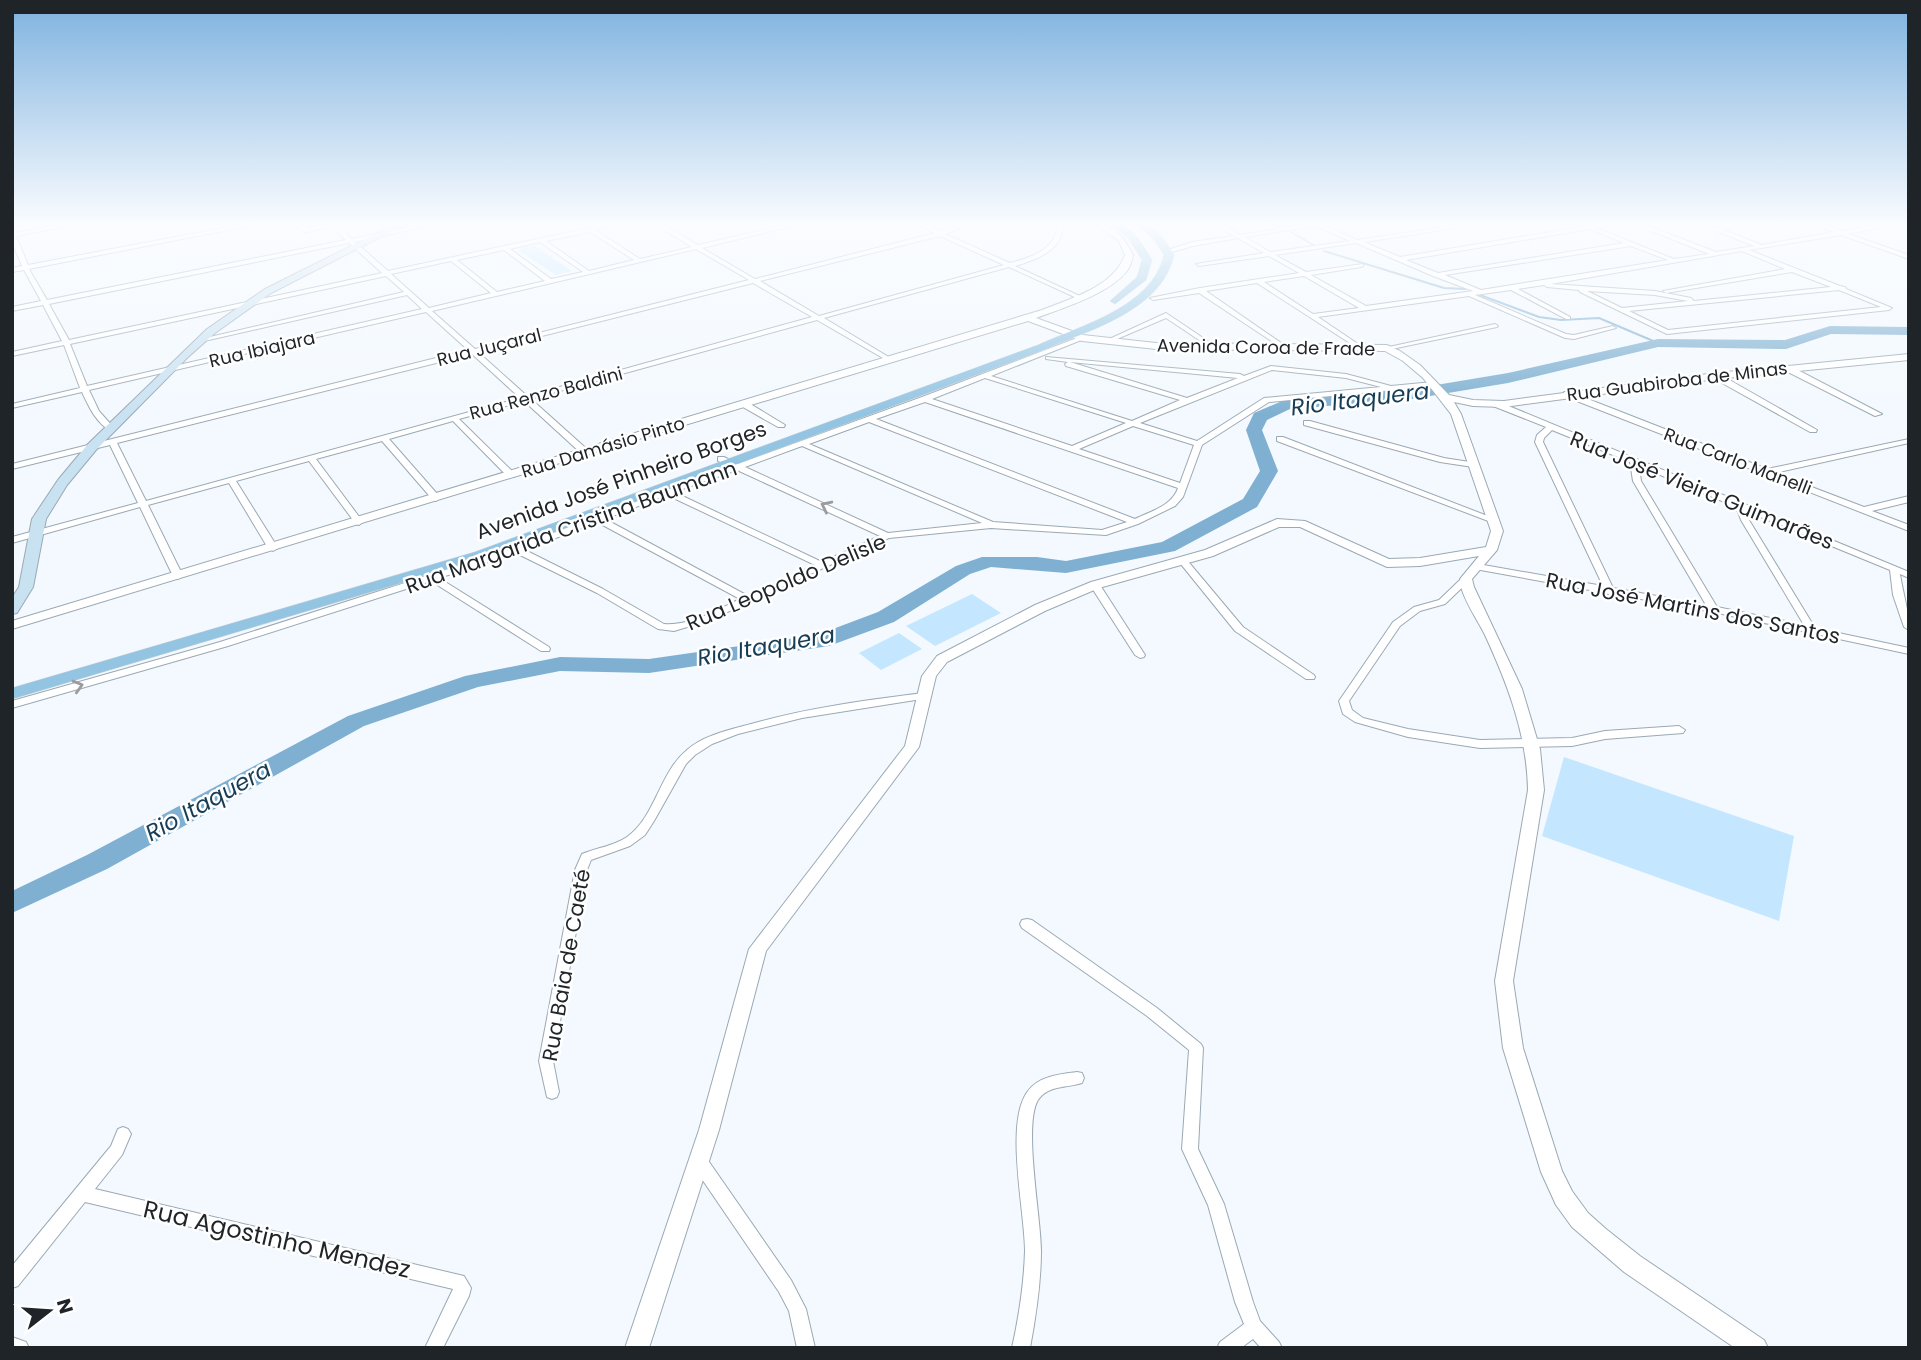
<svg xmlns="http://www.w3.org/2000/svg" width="1921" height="1360" font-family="Poppins,sans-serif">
	<rect width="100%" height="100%" fill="#f3f9fe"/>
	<g fill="#c4e7ff">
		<polygon points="535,246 572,271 556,275 520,251 520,249"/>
		<polygon points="972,594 1001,613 935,646 906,626"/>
		<polygon points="899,633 922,649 881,670 859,653"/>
		<polygon points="1564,757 1794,836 1779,921 1542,836"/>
	</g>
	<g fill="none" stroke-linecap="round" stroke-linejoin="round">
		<g stroke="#7fb0d1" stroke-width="2">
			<polyline points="1271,224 1282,227"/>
			<polyline points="1291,232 1315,246"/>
			<polyline points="1324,251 1444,288 1465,289"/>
			<polyline points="1480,295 1539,317 1561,320 1599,318 1658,343"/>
		</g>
		<polygon fill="#7fb0d1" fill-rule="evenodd" points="1830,326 1909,327 1909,335 1831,334 1786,349 1658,347 1508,383 1412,399 1290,409 1267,420 1262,430 1278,471 1257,507 1175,551 1066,573 991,567 970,574 894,622 829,646 649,673 560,671 478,687 364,726 107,869 12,913 12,891 87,855 348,716 465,676 560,657 649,659 817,635 878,612 956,566 982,557 1037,557 1066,561 1162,542 1243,499 1260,471 1246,430 1254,413 1287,399 1412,389 1508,373 1658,339 1785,340"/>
		<defs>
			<g id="minor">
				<path d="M13,224H19L16,233L62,224H77L16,236L28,265L244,224H258L29,269L47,300L346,240L332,227L305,232L294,224H301L306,228L336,224L352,239L424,224H437L355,242L388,271L607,224H620L595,230L640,259L692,247L654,224H662L698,245L789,224H801L702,248L755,279L935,233L916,224H924L940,231L960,224H969L945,234L1010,263C1030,258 1058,249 1057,224H1063C1064,250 1036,260 1015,266L1084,298L1079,299L1009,267L824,318L892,359V361H888L817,320L531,399L589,451V455H583L524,401L459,419L514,473V477H508L453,421L389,439L439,496L440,498L436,501L433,500L382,441L316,459L363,522L359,525L356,524L309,461L236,481L278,548L273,551L268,548L229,483L148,505L183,576L178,579L173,576L140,507L12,543V537L138,503L110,445L12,469V464L468,350L426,312L89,390L99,411L115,429L111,431C96,423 89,407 82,392L12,408V404L80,388L64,345L12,356V352L62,341L43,305L12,311V307L41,301L24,270L12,272V268L22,266L12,242ZM590,232L634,260L589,271L546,241ZM940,236L1004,265L819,316L760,281ZM540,242L583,272L551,279L510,249ZM349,243L382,273L69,340L49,304ZM696,249L749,280L475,349L432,311ZM504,250L545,281L497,292L457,260ZM451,261L491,293L429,308L391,274ZM386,276L404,292L197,340L200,342L407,295L422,309L87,386L70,344ZM753,283L812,317L527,396L478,352ZM472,354L520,398L146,501L117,443Z"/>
				<path d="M1214,224H1222L1240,235L1307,224H1323L1357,240L1465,224H1483L1364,242L1400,257L1599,224H1615L1596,228L1674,259L1709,254L1634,224H1643L1716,252L1754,246L1699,224C1706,224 1712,227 1718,228C1727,228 1739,224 1750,224L1723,230L1762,245L1834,232L1813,224H1822L1842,231L1883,224H1898L1848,234L1909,255V259L1841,235L1749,250L1840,286L1845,287L1846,289L1892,308L1889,310L1667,334L1580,292L1579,290L1547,287L1544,285L1518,289L1570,317V319H1566L1511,290L1475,295L1566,334L1574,335L1613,326L1616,328L1574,339L1565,338L1469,296L1318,317L1361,346L1362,347L1359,349L1257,283L1206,291L1287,347V349L1285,350L1199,293L1153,300L1150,298L1200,288L1299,273L1269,256L1199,266L1196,264L1264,253L1238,238L1193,246L1168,253L1165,251L1192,242L1234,236ZM1315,226L1350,241L1270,252L1245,237ZM1590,229L1624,243L1438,273L1406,260ZM1356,243L1433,276L1473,291L1366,306L1311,275L1361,267L1363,266V264L1306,272L1275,255ZM1631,246L1668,260L1481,290L1445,275ZM1742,251L1785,269L1663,291L1666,293L1792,272L1831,287L1694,301L1691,298L1655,291L1551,284ZM1304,276L1359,308L1313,314L1264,282ZM1839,290L1881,307L1668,330L1629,311ZM1587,291L1655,295L1688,301L1622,308Z"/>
				<polygon points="1166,313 1212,344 1212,346 1208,346 1166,318 1110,342 1105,341"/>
				<polygon points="1495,324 1498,326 1497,327 1387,350 1384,348"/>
				<path d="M1082,336L1084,337V339L991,376L1132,421L1180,400L1066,366L1065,364L1068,362L1046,359V357L1240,374L1244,376L1271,366L1346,374L1391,386L1433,382L1437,384L1433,386L1269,402L1202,445L1183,497L1175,506L1138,524L1106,535L991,528L889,538L710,620L674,631L658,629L597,593L516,553L439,578L549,647L550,649L549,651H541L431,581L228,646L12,708V701L220,642L514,548L730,466L718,461V457H724L738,464L922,397ZM1070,362L1238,378L1187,398ZM1272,370L1346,378L1381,387L1264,398L1197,441L1140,423ZM985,378L1126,423L1072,446L932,399ZM925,402L1178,488C1172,506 1151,511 1135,519L876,419ZM869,422L1127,522L1102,530L993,522L809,444ZM1133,426L1194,445L1180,483L1079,449ZM802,446L982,523L888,533L745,467ZM737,470L880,536L822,562L674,492ZM667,495L815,565L748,596L605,519ZM597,522L740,599C717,610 690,626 664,624L603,589L525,550Z"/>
				<polygon points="1784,366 1790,366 1882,414 1875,416 1784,370"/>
				<polygon points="1713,374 1719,374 1817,430 1816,432 1810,432 1713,378"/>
				<polygon points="1564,392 1570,392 1767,469 1909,439 1909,443 1775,473 1864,507 1909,496 1909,502 1872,511 1909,525 1909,531 1564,396"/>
				<polygon points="741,402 747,402 785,425 784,427 778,427 741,406"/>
				<path d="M1493,402H1499L1909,572V578L1900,574C1903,594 1909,610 1909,630L1904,627L1893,595L1890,570L1746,511L1749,520L1815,628L1909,648V654L1713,612L1613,594L1610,595L1606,593L1475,569L1473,567L1475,565L1478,564L1603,586L1535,442L1537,435L1546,427L1493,406ZM1552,430L1630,462L1633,481L1706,605L1613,588L1543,442L1544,438ZM1639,466L1736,507L1741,520L1804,625L1717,607L1641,481Z"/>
				<polygon points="1304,421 1310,421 1444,458 1476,463 1477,465 1473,467 1440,462 1304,425"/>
				<polygon points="1277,437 1283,437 1498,520 1494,523 1491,522 1277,441"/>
				<polygon points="1183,558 1186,559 1243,627 1314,675 1315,677 1314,679 1306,679 1235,631 1180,563 1178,561"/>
				<polygon points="1466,576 1471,579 1469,581 1445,604 1420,611 1400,626 1349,701 1352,710 1363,718 1408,729 1480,740 1572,738 1605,731 1679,726 1685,730 1683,733 1605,739 1572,746 1480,748 1408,737 1355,722 1343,714 1339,701 1393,622 1414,607 1439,600 1463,577"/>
				<polygon points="1095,582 1100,585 1145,655 1144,657 1140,658 1135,655 1090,585"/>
				<path d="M924,693L929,696L928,698L802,718L738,734L712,744L695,755L686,764L654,821L645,835L630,846L591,860L587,870L553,1061L559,1092L557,1097L552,1099L547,1097L539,1061L575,870L582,854C596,848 614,846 627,837C656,816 659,773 687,750C704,735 729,730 751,724C807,708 866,700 924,693Z"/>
				<polygon points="1027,919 1032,920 1157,1008 1201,1044 1203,1048 1198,1149 1224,1204 1253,1302 1260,1321 1279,1342 1282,1348 1261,1348 1253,1339 1241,1348 1217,1348 1220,1342 1244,1324 1235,1302 1208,1205 1182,1149 1189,1050 1147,1016 1022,928 1020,924 1022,920"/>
				<path d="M1077,1072L1082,1073L1084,1078L1082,1083C1067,1088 1048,1085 1038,1100C1023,1125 1041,1217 1041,1251C1041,1283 1036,1316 1030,1348H1012C1019,1316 1024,1284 1025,1251C1025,1211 1004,1122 1028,1091C1039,1076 1060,1074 1077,1072Z"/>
				<polygon points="123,1127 128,1129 131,1134 122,1155 95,1189 464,1276 471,1288 469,1296 443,1348 425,1348 453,1289 85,1202 18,1286 12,1288 12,1266 111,1146 118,1129"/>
				<polygon points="699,1154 705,1156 791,1280 806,1309 815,1348 797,1348 789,1311 779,1292 693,1166 691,1161 693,1156"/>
				<polygon points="12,1337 26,1342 29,1348 12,1348"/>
			</g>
			<path id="tertiary" d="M1095,224C1114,224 1125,239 1133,255C1132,260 1130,267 1127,271C1109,294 1063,308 1036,318L1083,335L1156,343L1387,345L1400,351L1420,365L1449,395L1473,400L1504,401L1716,373L1909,354V360L1716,379L1504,407L1473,406L1454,402L1461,414L1503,531L1497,550L1472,579L1474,587L1522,689L1540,749L1544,790L1513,981L1523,1048L1562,1171L1572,1191L1588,1213L1606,1229L1640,1256L1764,1340L1768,1348H1735L1624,1272L1572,1227L1556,1205L1541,1172L1503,1048L1495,981L1528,790C1527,735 1508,685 1485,635C1477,619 1466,604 1461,587L1460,579L1479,556L1420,566L1387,567L1300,527H1279L1213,556L1099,588L1045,611L947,662L936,676L919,747L766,951L719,1130L649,1348H625L699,1130L749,949L905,746L922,676L937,656L1035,605L1091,582L1205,550L1277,519L1305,521L1389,559L1420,558L1486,547L1491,531L1451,414L1423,378L1403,361L1385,351L1156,349L1082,341L1028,321L12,629V621L1042,310C1072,298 1113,287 1125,255L1119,241Z"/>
			<polygon id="secondary" points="395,224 406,224 271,293 215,333 188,357 96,450 67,485 46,519 33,587 17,613 12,614 12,598 19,587 32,519 58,480 88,444 207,329 265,289"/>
			<g id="primary">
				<path d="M1110,224C1133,224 1141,242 1152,260L1146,280L1115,304L1110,301L1137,277L1142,260L1128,238Z"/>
				<path d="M1137,224C1156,224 1165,240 1174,255C1162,310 1092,329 1046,349L485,558L12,699V688L475,552L1038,345C1082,325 1152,307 1164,255L1155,241Z"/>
			</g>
		</defs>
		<use href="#minor" stroke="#9aa9b4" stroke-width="2"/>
		<use href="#tertiary" stroke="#9aa9b4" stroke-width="2"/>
		<use href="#secondary" stroke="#9aa9b4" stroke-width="2"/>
		<use href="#primary" stroke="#d2d3d4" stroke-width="1"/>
		<use href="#minor" fill="#fff" fill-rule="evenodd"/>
		<use href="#tertiary" fill="#fff" fill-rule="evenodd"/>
		<use href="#secondary" fill="#c9e2f1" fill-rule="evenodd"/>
		<use href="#primary" fill="#93c4e2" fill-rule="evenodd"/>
	</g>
	<defs><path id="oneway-chevron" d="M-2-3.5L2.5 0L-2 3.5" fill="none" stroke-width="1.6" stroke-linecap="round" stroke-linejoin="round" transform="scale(1.75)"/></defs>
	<g stroke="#9a9c9e">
		<use href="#oneway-chevron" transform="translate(826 506) rotate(-154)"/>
		<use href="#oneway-chevron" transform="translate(78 686) rotate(-16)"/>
	</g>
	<linearGradient id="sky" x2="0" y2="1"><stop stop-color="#7eb2df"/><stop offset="0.54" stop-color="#fafcff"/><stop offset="1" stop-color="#fafcff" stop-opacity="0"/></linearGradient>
	<rect width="1921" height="415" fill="url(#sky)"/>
	<g text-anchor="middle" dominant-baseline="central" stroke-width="5" stroke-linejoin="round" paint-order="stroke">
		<g font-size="18" fill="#1e2428" stroke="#fff">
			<text transform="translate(489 347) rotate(-14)">Rua Juçaral</text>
			<text transform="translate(1266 347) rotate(1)">Avenida Coroa de Frade</text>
			<text transform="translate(262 349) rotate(-13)">Rua Ibiajara</text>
			<text transform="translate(1677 381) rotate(-7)">Rua Guabiroba de Minas</text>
			<text transform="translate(546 393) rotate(-15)">Rua Renzo Baldini</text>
			<text transform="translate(603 447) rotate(-17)">Rua Damásio Pinto</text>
			<text transform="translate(1738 461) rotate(21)">Rua Carlo Manelli</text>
		</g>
		<g font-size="21" fill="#1e2428" stroke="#fff">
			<text transform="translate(621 480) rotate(-20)">Avenida José Pinheiro Borges</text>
			<text transform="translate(1702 490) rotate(22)">Rua José Vieira Guimarães</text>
			<text transform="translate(571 527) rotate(-20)">Rua Margarida Cristina Baumann</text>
			<text transform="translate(786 582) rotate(-23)">Rua Leopoldo Delisle</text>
			<text transform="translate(1693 608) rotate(11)">Rua José Martins dos Santos</text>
			<text transform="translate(566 965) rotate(-80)">Rua Baia de Caeté</text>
		</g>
		<g font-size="23" font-style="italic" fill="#163d55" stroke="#fff">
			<text transform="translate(1360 399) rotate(-7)">Rio Itaquera</text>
			<text transform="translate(766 646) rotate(-10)">Rio Itaquera</text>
			<text transform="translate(208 801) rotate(-29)">Rio Itaquera</text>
		</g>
		<g font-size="24" fill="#1e2428" stroke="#fff">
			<text transform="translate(277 1239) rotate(13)">Rua Agostinho Mendez</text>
		</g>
	</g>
	<rect width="1921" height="1360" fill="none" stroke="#1e2428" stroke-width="28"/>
	<g transform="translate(49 1311) rotate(73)" stroke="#ffffff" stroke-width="5" paint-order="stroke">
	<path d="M0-5L12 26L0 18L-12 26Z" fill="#1e2428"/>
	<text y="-10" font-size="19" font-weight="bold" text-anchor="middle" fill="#1e2428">N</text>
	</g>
</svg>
